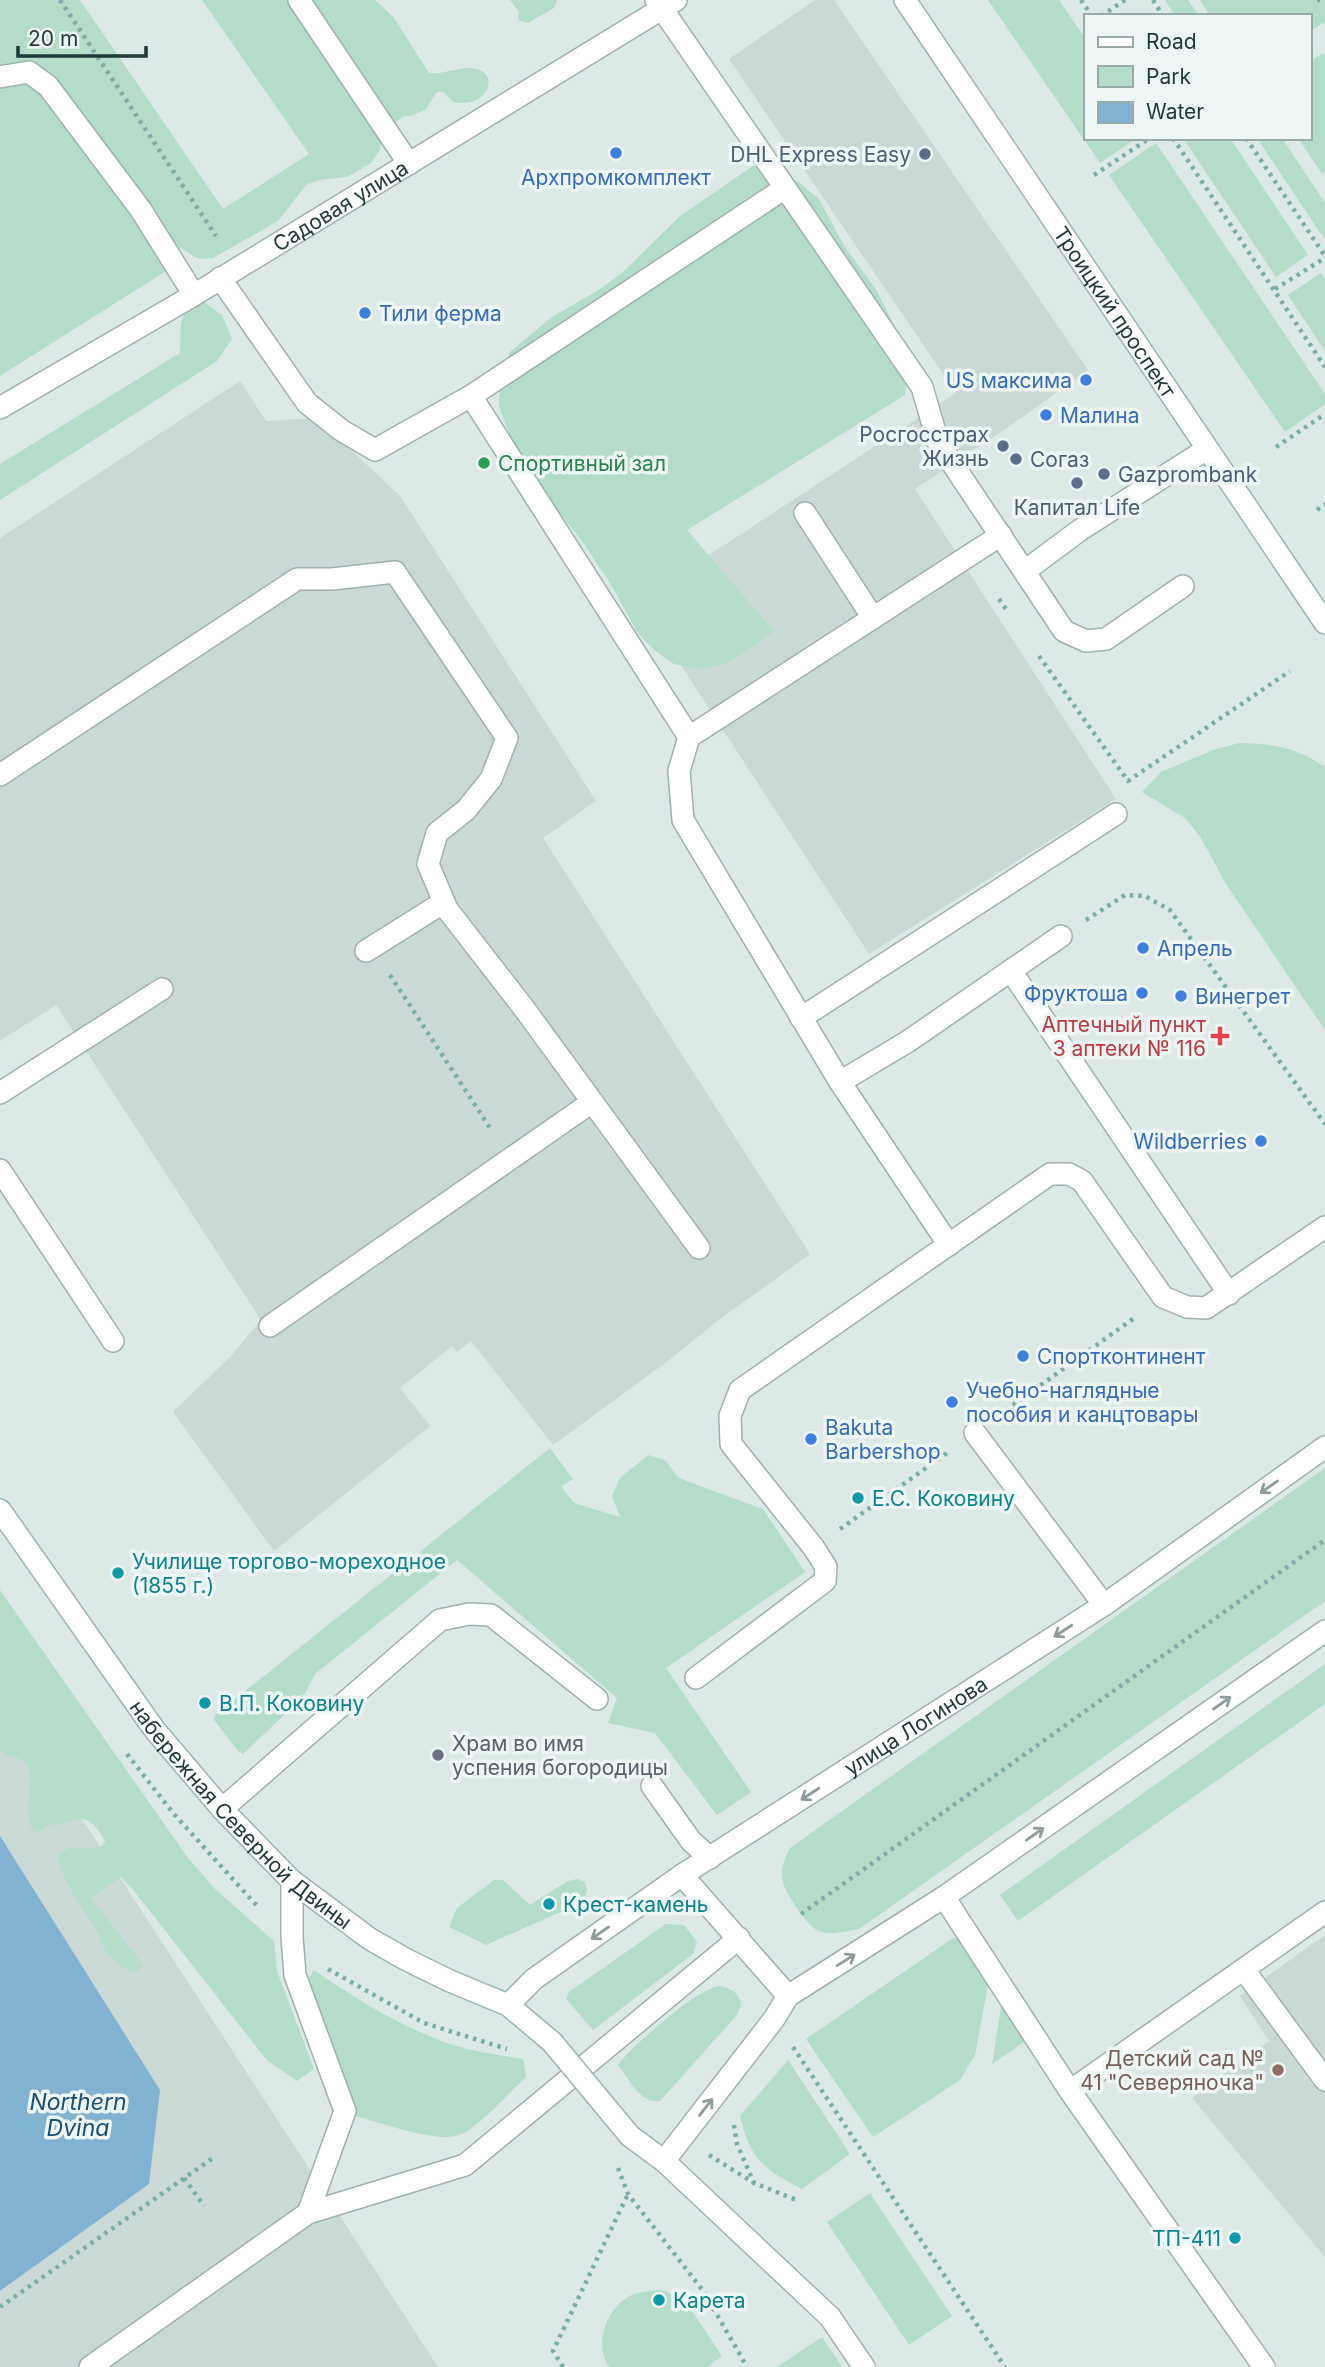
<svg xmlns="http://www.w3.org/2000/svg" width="1325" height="2367" font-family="Inter,sans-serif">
	<rect width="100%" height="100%" fill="#dce9e7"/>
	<g fill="#cbd9d6">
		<polygon points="815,0 834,0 1088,370 1004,430 915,489 1116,799 869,954 639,601 956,393 729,59"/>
		<polygon points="240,381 266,421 317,418 400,496 596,801 543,838 810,1254 716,1322 668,1361 553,1445 471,1341 457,1352 452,1346 400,1388 430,1426 274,1551 173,1412 231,1356 261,1320 56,1005 0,1041 0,538"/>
		<polygon points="0,1693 438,2367 0,2367 0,2291 149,2184 0,1840"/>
		<polygon points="1325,1935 1325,2257 1192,2098 1269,2041 1240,1996"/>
	</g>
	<g fill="#b4dcc8">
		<path d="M0,0H80L223,209L309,154L202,0H375L394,18L429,73C445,75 462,65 477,69C501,76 486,109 453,102L444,92H437L425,110L411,116H404L393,124L382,135L380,150L371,163L347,177L319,180L306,185L278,221L213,258L199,259L175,245L163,263L166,271L0,376Z"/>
		<polygon points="510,0 557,0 554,8 528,23 518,20 519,12"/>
		<polygon points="988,0 1059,0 1085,38 1085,138 1137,138 1100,163"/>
		<polygon points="1165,0 1188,0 1199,16 1175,16"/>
		<polygon points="1200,0 1325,0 1325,22 1309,32 1309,16 1210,16"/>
		<polygon points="1323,53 1325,55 1325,172 1322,174 1298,138 1309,138 1309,62"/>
		<polygon points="1183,138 1230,138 1308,255 1276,277"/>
		<polygon points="1257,138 1282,138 1325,203 1325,240"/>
		<polygon points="1156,143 1325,394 1325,404 1285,432 1109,175"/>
		<polygon points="753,166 799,182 819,199 845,247 877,291 903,343 908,369 905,395 687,530 774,631 749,650 726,663 700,669 674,664 654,650 637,632 612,586 582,541 549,500 508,431 499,406 500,379 510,352 552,317 600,289 623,272 680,216"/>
		<polygon points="1321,273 1325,280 1325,351 1288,295"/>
		<path d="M204,302L222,315L232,339L217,361L0,500V464L180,353C182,326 175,310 204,302Z"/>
		<path d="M1239,743C1272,743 1298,748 1325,767V1030L1226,884L1201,838L1185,818L1142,792L1161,772L1213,750Z"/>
		<polygon points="550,1448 573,1479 561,1486 574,1503 620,1517 612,1496 620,1478 648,1455 665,1460 678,1477 689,1482 763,1509 805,1572 666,1668 751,1792 717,1815 655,1733 608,1723 617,1698 457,1560 315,1674 303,1697 243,1754 238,1751 214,1720 215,1715"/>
		<path d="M1325,1468V1601L859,1929C845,1931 827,1937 815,1929C808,1924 802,1915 797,1908C781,1884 776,1875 790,1848Z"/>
		<path d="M0,1590L188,1858L215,1889L274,1941L277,1971L314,2069L297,2081L268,2061L258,2049L135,1892L121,1877L91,1898L144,1966L133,1973C123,1969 114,1961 107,1953C102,1945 100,1936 95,1928C84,1910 58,1875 58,1855C71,1841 87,1852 102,1846L105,1841C101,1833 92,1819 81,1819C73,1818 66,1824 59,1824C50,1825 46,1825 39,1832L32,1830C23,1806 34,1786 28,1764C19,1755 7,1758 0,1751Z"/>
		<polygon points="1325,1664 1325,1704 1018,1921 1000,1895"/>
		<polygon points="577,1879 585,1882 587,1891 583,1902 486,1945 449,1927 457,1908 494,1880 503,1880 530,1905 568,1881"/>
		<polygon points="666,1924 684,1925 697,1942 693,1954 593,2030 566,1999 569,1992"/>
		<polygon points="978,1928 994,1953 975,2055 960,2080 873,2137 806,2039 965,1930"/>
		<path d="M314,1970C357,2000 403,2028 453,2045C475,2052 500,2055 523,2059L526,2077C510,2092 476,2131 456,2136C433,2142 376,2121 351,2115L307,1981Z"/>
		<polygon points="1006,1976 1043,2029 992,2064"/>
		<path d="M720,1986C732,1989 740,1993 741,2006L736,2016L660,2101C640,2104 629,2079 618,2065C633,2045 697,1988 720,1986Z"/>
		<path d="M788,2060L850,2154L802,2189C764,2170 750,2159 740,2116Z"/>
		<polygon points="870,2193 952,2316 909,2345 827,2222"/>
		<path d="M662,2290L684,2299L722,2356L707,2367H609C595,2345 604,2314 625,2299C635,2291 650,2291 662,2290Z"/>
		<polygon points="822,2337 842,2367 777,2367"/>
	</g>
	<polygon fill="#81b2d2" points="0,1836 160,2090 149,2184 0,2291"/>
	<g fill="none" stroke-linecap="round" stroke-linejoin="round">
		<defs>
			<g id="lane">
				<polyline points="299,0 409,164"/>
				<polyline points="656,0 922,387 938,442 1064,631 1086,641 1106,639 1183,586"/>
				<polyline points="0,77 29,72 48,86 141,210 194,295"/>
				<polyline points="220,278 307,403 341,430 375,450 471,396 785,188"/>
				<polyline points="471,396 689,737"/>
				<polyline points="805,513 873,618"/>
				<polyline points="1025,571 1080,530 1207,449"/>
				<polyline points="0,775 297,579 332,579 395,572 507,738 491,779 466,810 437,833 428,864 447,909 526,1011 699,1248"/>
				<polyline points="366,951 444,902"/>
				<polyline points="1011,971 1229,1294"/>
				<polyline points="801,1018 1116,814"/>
				<polyline points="840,1082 907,1042 1061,936"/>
				<polyline points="0,1093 162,989"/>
				<polyline points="0,1170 113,1341"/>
				<polyline points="949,1245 840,1082 683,820 679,771 689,737 1001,535"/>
				<polyline points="270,1326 592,1102"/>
				<polyline points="975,1433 1104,1605"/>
				<polyline points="696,1678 825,1581 826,1567 814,1548 731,1444 730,1416 740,1390 1050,1174 1069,1174 1082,1181 1163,1297 1187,1307 1206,1308 1325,1227"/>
				<polyline points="652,1786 691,1841 710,1858"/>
				<polyline points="222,1809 440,1620 469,1614 491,1615 597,1699"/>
				<polyline points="682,1875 788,1996"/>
				<polyline points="292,1881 292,1937 295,1975 345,2111 308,2213"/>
				<polyline points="944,1897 1070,2091 1264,2367"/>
				<polyline points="1244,1970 1325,2080"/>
				<polyline points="1070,2091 1325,1912"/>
				<polyline points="90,2367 308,2213 465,2165 739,1938"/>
			</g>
			<g id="street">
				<path id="s1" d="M0,408L194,295L676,0"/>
				<path id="s2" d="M508,2005L534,1979L682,1875L1104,1605L1325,1447"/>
				<polyline points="664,2161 774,2019 788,1996 944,1897 1325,1631"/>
				<polyline points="830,2317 864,2367"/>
			</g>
			<g id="secondary">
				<path id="s3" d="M905,0L1325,623"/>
				<path id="s4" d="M0,1510L154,1729L222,1809L292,1881L370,1939L407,1960L450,1981L508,2005L552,2042"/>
				<polyline points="630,2136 664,2161 830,2317"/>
			</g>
		</defs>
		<use href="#lane" stroke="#9fb1af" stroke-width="24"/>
		<use href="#street" stroke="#9fb1af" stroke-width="24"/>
		<use href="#secondary" stroke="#9bb5b2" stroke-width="24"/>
		<g stroke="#7baeaa" stroke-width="4.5" stroke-dasharray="3.5 5" stroke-linecap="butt">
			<polyline points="60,0 216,236"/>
			<polyline points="1081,0 1092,16"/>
			<polyline points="1153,0 1163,16"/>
			<polyline points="1317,0 1320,0"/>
			<polyline points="1101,16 1125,0"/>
			<polyline points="1173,138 1325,367"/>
			<polyline points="1246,138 1325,256"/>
			<polyline points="1094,175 1150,138"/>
			<polyline points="1275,289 1325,258"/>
			<polyline points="1276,447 1325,414"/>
			<polyline points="1317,510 1325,504"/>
			<polyline points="999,599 1008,612"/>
			<polyline points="1039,656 1128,781 1290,671"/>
			<polyline points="1086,920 1125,895 1145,896 1170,910 1325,1124"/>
			<polyline points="390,975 492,1131"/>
			<polyline points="999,1415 1137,1316"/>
			<polyline points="840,1529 950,1451"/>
			<polyline points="127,1754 173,1813 258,1907"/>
			<polyline points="801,1914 1325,1540"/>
			<polyline points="328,1969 424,2023 507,2049"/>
			<polyline points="793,2047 1005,2367"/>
			<polyline points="734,2125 737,2144 754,2183"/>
			<polyline points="709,2155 754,2183 799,2201"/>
			<polyline points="618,2168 628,2194 704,2292 747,2367"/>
			<polyline points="184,2178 204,2206"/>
			<polyline points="0,2307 213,2158"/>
			<polyline points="563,2367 553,2351 628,2194"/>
		</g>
		<use href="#lane" stroke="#fff" stroke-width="21"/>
		<use href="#street" stroke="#fff" stroke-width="21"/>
		<use href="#secondary" stroke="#fff" stroke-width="21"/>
		<defs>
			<polyline id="secondary-bridge" points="552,2042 630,2136"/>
		</defs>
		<use href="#secondary-bridge" stroke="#9bb5b2" stroke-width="24" stroke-linecap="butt"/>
		<use href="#secondary-bridge" stroke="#fff" stroke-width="21"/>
	</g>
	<defs><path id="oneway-shaft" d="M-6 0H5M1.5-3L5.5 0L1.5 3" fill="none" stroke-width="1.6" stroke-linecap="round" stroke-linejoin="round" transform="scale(1.75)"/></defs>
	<g stroke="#8e9c9c">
		<use href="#oneway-shaft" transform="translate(1269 1487) rotate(145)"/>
		<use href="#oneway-shaft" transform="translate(1063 1631) rotate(147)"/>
		<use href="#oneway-shaft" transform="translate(1222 1703) rotate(-35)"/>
		<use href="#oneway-shaft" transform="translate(810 1794) rotate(147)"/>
		<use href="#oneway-shaft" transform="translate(1035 1834) rotate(-35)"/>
		<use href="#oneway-shaft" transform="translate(600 1933) rotate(145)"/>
		<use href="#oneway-shaft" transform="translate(846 1960) rotate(-32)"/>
		<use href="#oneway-shaft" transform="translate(706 2107) rotate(-52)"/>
	</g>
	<g fill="#3f7fe0" stroke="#edf6f4" stroke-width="2.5">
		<circle cx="616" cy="153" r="7"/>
		<circle cx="365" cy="313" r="7"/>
		<circle cx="1086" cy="380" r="7"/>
		<circle cx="1046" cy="415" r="7"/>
		<circle cx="1143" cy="948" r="7"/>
		<circle cx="1142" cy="993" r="7"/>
		<circle cx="1181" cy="996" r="7"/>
		<circle cx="1261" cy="1141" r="7"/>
		<circle cx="1023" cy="1356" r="7"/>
		<circle cx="952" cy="1402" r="7"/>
		<circle cx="811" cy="1439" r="7"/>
	</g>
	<g fill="#5c6f8a" stroke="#edf6f4" stroke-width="2.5">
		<circle cx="925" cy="154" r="7"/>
		<circle cx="1003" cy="446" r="7"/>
		<circle cx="1016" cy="459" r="7"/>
		<circle cx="1104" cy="474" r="7"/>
		<circle cx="1077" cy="483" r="7"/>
	</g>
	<circle fill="#2e9e5b" stroke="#edf6f4" stroke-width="2.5" cx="484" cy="463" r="7"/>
	<path fill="#e0444e" stroke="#edf6f4" stroke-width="2.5" d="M1216.5 1025.5h7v7h7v7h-7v7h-7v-7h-7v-7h7z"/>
	<g fill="#0f9aa8" stroke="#edf6f4" stroke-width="2.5">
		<circle cx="858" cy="1498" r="7"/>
		<circle cx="118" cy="1573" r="7"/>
		<circle cx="205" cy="1703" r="7"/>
		<circle cx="549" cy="1904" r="7"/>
		<circle cx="1235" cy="2238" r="7"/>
		<circle cx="659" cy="2300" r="7"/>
	</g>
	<circle fill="#6b7280" stroke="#edf6f4" stroke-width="2.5" cx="438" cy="1755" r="7"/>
	<circle fill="#8d6e63" stroke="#edf6f4" stroke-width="2.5" cx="1278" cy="2070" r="7"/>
	<g text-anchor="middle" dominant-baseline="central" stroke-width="7" stroke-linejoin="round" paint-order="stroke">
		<g font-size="21" fill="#4e5e75" stroke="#edf6f4" text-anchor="end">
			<text x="911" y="154">DHL Express Easy</text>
			<text x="989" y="434">Росгосстрах<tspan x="989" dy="24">Жизнь</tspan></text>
			<text x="1030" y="459" text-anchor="start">Согаз</text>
			<text x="1118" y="474" text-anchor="start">Gazprombank</text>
			<text x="1077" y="507" text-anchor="middle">Капитал Life</text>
		</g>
		<g font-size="21" fill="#366cbe" stroke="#edf6f4" text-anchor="start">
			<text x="616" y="177" text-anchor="middle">Архпромкомплект</text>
			<text x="379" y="313">Тили ферма</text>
			<text x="1072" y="380" text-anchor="end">US максима</text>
			<text x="1060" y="415">Малина</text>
			<text x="1157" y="948">Апрель</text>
			<text x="1128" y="993" text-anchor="end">Фруктоша</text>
			<text x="1195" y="996">Винегрет</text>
			<text x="1247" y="1141" text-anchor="end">Wildberries</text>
			<text x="1037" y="1356">Спортконтинент</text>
			<text x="966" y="1390">Учебно-наглядные<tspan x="966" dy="24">пособия и канцтовары</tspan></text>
			<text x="825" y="1427">Bakuta<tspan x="825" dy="24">Barbershop</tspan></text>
		</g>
		<g font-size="21" fill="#1e3938" stroke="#edf6f4">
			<text stroke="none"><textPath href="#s1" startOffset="396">Садовая улица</textPath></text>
			<text stroke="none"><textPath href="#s3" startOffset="376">Троицкий проспект</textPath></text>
			<text stroke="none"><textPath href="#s2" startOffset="495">улица Логинова</textPath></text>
			<text stroke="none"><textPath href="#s4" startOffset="390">набережная Северной Двины</textPath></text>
		</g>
		<g font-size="21" fill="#27864d" stroke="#edf6f4" text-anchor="start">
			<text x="498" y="463">Спортивный зал</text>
		</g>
		<g font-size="21" fill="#be3a42" stroke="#edf6f4" text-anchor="end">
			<text x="1206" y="1024">Аптечный пункт<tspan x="1206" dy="24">3 аптеки № 116</tspan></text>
		</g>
		<g font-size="21" fill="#0d838f" stroke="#edf6f4" text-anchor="start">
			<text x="872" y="1498">Е.С. Коковину</text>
			<text x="132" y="1561">Училище торгово-мореходное<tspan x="132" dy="24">(1855 г.)</tspan></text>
			<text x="219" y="1703">В.П. Коковину</text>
			<text x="563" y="1904">Крест-камень</text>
			<text x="1221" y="2238" text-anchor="end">ТП-411</text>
			<text x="673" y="2300">Карета</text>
		</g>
		<g font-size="21" fill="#5b616d" stroke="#edf6f4" text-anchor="start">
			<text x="452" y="1743">Храм во имя<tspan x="452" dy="24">успения богородицы</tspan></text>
		</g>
		<g font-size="21" fill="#785e54" stroke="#edf6f4" text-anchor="end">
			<text x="1264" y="2058">Детский сад №<tspan x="1264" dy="24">41 "Северяночка"</tspan></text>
		</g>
		<g font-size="23" font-style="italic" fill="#175076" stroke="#edf6f4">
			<text x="78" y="2102">Northern<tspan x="78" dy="26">Dvina</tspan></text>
		</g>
	</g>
	<rect x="1084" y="14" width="228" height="126" fill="#edf6f4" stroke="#9aaaa9" stroke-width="2"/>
	<rect x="1098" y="37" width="35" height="10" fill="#ffffff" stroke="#9aaaa9" stroke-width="2"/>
	<text x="1146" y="49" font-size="21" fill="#1e3938">Road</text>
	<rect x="1098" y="66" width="35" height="21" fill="#b4dcc8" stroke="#9aaaa9" stroke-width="2"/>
	<text x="1146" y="84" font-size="21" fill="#1e3938">Park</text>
	<rect x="1098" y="102" width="35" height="21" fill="#81b2d2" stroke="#9aaaa9" stroke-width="2"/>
	<text x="1146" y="119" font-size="21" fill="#1e3938">Water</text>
	<path d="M18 46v10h128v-10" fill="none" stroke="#1e3938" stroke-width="3.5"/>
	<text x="28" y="46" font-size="21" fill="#1e3938" stroke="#edf6f4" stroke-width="5" paint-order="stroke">20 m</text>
</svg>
